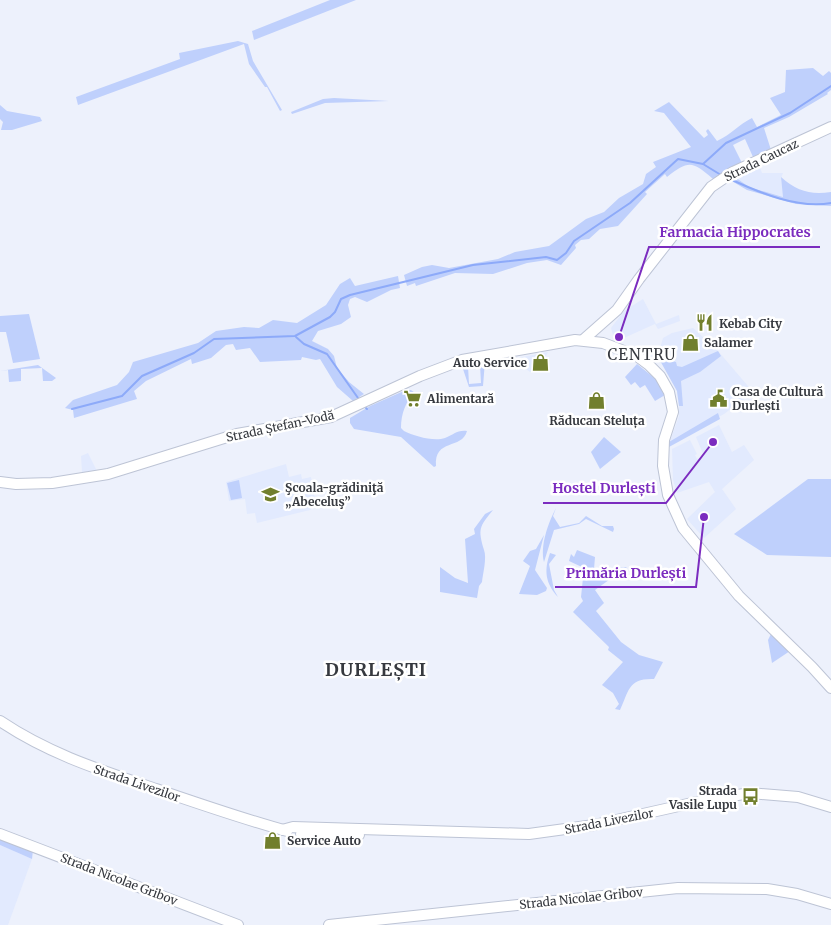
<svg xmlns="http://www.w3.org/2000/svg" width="831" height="925" font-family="Merriweather,serif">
	<rect width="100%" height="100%" fill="#edf1fc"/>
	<g fill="#e2eafe">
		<polygon points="753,167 760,168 762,173 783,173 781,178 784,197 749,187 735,177 741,177 744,172"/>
		<polygon points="643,299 656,324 679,315 680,321 658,329 655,324 615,342 611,328 624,311"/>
		<polygon points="693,328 718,351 753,392 724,414 669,444 679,416 679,406 677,391 658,355 663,338 672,333"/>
		<polygon points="548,352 546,356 548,370 530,372 520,364 522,357"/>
		<polygon points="719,425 732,452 744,445 754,460 722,489 736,509 704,538 687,519 715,492 709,482 677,493 673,480 672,449 690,440 697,454 695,455 697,459 704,456 696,437"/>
		<polygon points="88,453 97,471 82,472 81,456"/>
		<polygon points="286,464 289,477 301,474 302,479 311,477 316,505 310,510 257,523 255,513 247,514 245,499 229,501 226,482"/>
		<polygon points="0,845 32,859 8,925 0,925"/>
	</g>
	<g fill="#bfd0fc">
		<polygon points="330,0 356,0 254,40 252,31"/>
		<polygon points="238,41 248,44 253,61 282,110 280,111 267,87 265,87 249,64 244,44 78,105 76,97 180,59 179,53"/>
		<path d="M813,68L823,76L829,71L831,73V90L827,93L828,94L789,117L764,128L771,150L753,157L745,139L733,145L742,163L713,179C692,161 689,160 667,177L665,174L645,192L647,194L618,226L600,229L589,239L581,240L575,245L576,248L561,265L547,260L527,263L493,274L455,273L416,286L415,283L407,286L404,275L422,267L432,265L449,268L498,259L515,252L549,246L586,219L604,212L619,198L643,184L646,174L656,167L653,162L691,147L664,113L654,111L669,102L704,138L708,135L706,131L708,129L717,141C732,134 738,125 752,118L757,127L781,115L770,98L785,92L786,70Z"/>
		<polygon points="334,98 389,101 325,103 292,114 291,112 323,99"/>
		<polygon points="0,105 7,111 40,117 42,121 12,130 1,130 3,122 0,119"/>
		<path d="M735,177L749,187L783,197L781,177C797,191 810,195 831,192V206L796,204L747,190L730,180Z"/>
		<polygon points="398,276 400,288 391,290 367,302 355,297 350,299 348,305 351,317 341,324 318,331 312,341 328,349 334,356 337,368 349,382 364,394 353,401 337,387 320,359 316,360 302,357 301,360 260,362 250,348 236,350 233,344 226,345 211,358 192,364 191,359 146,381 134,391 137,399 130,401 74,418 73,410 65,408 73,400 117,385 129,372 133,362 198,343 216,331 244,327 259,328 273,320 297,323 326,305 340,284 350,278 355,286"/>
		<polygon points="29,314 40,359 13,363 6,332 0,332 0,316"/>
		<polygon points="718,351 721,356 700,372 681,381 683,406 679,406 677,391 658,357 676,362 677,366 682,367"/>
		<polygon points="483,361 485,361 483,386 469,387 462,366 468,366 469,384 481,383 480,365"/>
		<polygon points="637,364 658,381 665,395 655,401 645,385 640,388 635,382 631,385 625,377"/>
		<polygon points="38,365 56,378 52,381 43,381 42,368 21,369 21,381 9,382 8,370 0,371"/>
		<path d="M406,390H411L415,393C406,400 401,414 401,428L404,431C414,436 434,442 445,438C454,435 456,430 467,431C462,450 434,438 436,466L434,467L401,437L354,429L350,423V418L370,406Z"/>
		<polygon points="718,413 720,419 669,447 669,442"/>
		<polygon points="604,437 621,452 600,469 591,452"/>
		<polygon points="808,479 831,479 831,557 767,555 734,534"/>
		<polygon points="239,480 242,498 231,500 227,483"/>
		<path d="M556,508L553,516L560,527L579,523L586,516L602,526H613L614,529L613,532L586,519L579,524L554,530L544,562C540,546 548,523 556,508Z"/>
		<path d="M493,510C479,527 478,529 484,550C487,558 483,573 482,582L479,586L477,598L440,592V567L455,578L468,583L465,539L475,534L474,529L485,514Z"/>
		<polygon points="544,535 535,570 547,588 546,591 537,595 519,594 530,566 523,561 530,551 536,549"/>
		<path d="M577,550L595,557L594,569L627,567L595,590L604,603L596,611L621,642L639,655L663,662L654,679C628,678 629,691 620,710L615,709L619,704L613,693L602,685L623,662L608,650L609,647L573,612L583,601L581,597L584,568L569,561L571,554L574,557Z"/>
		<path d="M550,553L556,555L549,564L554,590L558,597C545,583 544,570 550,553Z"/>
		<polygon points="771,634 790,651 772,663 768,640"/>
		<polygon points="0,837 33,850 32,859 0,845"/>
	</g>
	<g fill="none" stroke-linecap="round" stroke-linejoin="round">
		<g stroke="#8daaf9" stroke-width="2">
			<polyline points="703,164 721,175"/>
			<path d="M730,179C760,193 798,209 831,203"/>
			<polyline points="296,337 304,344 327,354 358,398"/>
			<polyline points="366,408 367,409"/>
			<polyline points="72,409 122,396 142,376 194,353 214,339 295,336 330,317 335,312 341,299 350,295 473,265 546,257 557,260 566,253 574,241 630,203 678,159 703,164 726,143 790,113 831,86"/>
		</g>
		<defs>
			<g id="secondary">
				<polyline points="583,340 617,310 639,279 711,187 733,172 831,127"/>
				<polyline points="0,482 16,484 52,483 108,474 237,434 331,417 420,376 462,360 575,340 603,343 637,356 649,365 660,376 669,392 673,412 664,440 663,466 668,495 683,528 739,596 812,667 831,688"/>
				<path d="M0,721C49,754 100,770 156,789C200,804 243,819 287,831"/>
				<polyline points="282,830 293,827 529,834 594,825 701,801 750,793 798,797 831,807"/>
				<polyline points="0,834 238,925"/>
				<polyline points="301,834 359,835"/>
				<polyline points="329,925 678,888 767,889 797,894 831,904"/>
			</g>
		</defs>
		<use href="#secondary" stroke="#bdc4d5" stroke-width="12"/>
		<use href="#secondary" stroke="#fff" stroke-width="10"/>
	</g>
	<defs>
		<symbol id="restaurant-bare" viewBox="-9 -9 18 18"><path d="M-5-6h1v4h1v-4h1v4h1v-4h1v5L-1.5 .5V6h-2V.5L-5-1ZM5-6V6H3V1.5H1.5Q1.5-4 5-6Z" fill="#717f2d" stroke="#fff" stroke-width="2.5" paint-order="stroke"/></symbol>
		<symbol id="shop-bare" viewBox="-9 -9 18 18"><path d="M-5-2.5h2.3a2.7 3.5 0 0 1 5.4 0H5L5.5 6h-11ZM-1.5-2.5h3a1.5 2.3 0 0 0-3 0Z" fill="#717f2d" stroke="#fff" stroke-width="2.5" paint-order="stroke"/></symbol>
		<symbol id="supermarket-bare" viewBox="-9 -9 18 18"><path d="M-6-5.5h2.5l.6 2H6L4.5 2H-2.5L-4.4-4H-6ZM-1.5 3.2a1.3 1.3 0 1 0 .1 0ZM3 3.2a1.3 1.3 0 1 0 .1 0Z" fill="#717f2d" stroke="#fff" stroke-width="2.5" paint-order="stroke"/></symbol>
		<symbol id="civic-bare" viewBox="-9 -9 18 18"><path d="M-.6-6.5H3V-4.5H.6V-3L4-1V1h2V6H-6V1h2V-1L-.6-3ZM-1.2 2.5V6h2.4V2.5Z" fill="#717f2d" stroke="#fff" stroke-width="2.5" paint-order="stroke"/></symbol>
		<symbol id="school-bare" viewBox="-9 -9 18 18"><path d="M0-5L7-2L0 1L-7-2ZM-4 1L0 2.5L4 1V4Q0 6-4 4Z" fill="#717f2d" stroke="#fff" stroke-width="2.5" paint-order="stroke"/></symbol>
		<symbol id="bus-bare" viewBox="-9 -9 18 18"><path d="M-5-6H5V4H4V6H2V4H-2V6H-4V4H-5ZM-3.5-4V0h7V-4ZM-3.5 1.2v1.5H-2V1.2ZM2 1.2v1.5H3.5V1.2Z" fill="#717f2d" stroke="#fff" stroke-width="2.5" paint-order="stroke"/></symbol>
	</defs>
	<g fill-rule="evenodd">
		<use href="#restaurant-bare" x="692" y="310" width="25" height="25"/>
		<use href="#shop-bare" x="678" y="330" width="25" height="25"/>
		<use href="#shop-bare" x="528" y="350" width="25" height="25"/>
		<use href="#supermarket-bare" x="400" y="386" width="25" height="25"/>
		<use href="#civic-bare" x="706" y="386" width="25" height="25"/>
		<use href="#shop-bare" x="584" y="388" width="25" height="25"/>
		<use href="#school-bare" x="258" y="482" width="25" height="25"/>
		<use href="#bus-bare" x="738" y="784" width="25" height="25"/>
		<use href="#shop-bare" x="260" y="828" width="25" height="25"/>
	</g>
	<g text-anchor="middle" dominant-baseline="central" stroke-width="5" stroke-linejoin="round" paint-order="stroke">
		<g font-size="12" fill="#36393f" stroke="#fff">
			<text transform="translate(761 160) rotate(-26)">Strada Caucaz</text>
			<text transform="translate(280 426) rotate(-12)">Strada Ștefan-Vodă</text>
			<text transform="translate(137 783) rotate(19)">Strada Livezilor</text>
			<text transform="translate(609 821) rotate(-11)">Strada Livezilor</text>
			<text transform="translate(119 879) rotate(21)">Strada Nicolae Gribov</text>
			<text transform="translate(581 898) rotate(-6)">Strada Nicolae Gribov</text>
		</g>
		<g font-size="12" font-weight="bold" fill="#36393f" stroke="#fff" text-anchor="start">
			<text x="719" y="323">Kebab City</text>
			<text x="704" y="342">Salamer</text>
			<text x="527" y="362" text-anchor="end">Auto Service</text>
			<text x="732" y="391">Casa de Cultură<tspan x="732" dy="14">Durlești</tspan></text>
			<text x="427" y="398">Alimentară</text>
			<text x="597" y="420" text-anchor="middle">Răducan Steluța</text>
			<text x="285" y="487">Şcoala-grădiniţă<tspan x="285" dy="14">„Abeceluş”</tspan></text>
			<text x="737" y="790" text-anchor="end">Strada<tspan x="737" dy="14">Vasile Lupu</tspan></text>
			<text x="287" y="840">Service Auto</text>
		</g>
		<g font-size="15" letter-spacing="1" fill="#36393f" stroke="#fff">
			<text x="642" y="354">CENTRU</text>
		</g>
		<g font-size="18" font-weight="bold" letter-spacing="1" fill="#36393f" stroke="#fff">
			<text x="376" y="669">DURLEȘTI</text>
		</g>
	</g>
	<path fill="none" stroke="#7b2cbf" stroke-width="2" d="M619 337L649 247H820M713 442L666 503H543M704 517L696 587H555"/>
	<g fill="#7b2cbf" stroke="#fff" stroke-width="2">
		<circle cx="619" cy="337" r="5"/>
		<circle cx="713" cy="442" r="5"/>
		<circle cx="704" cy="517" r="5"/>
	</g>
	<g font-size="14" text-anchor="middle" font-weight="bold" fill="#7b2cbf" stroke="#fff" stroke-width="5" stroke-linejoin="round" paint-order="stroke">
		<text x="735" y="237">Farmacia Hippocrates</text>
		<text x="604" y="493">Hostel Durlești</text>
		<text x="626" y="578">Primăria Durlești</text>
	</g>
</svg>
